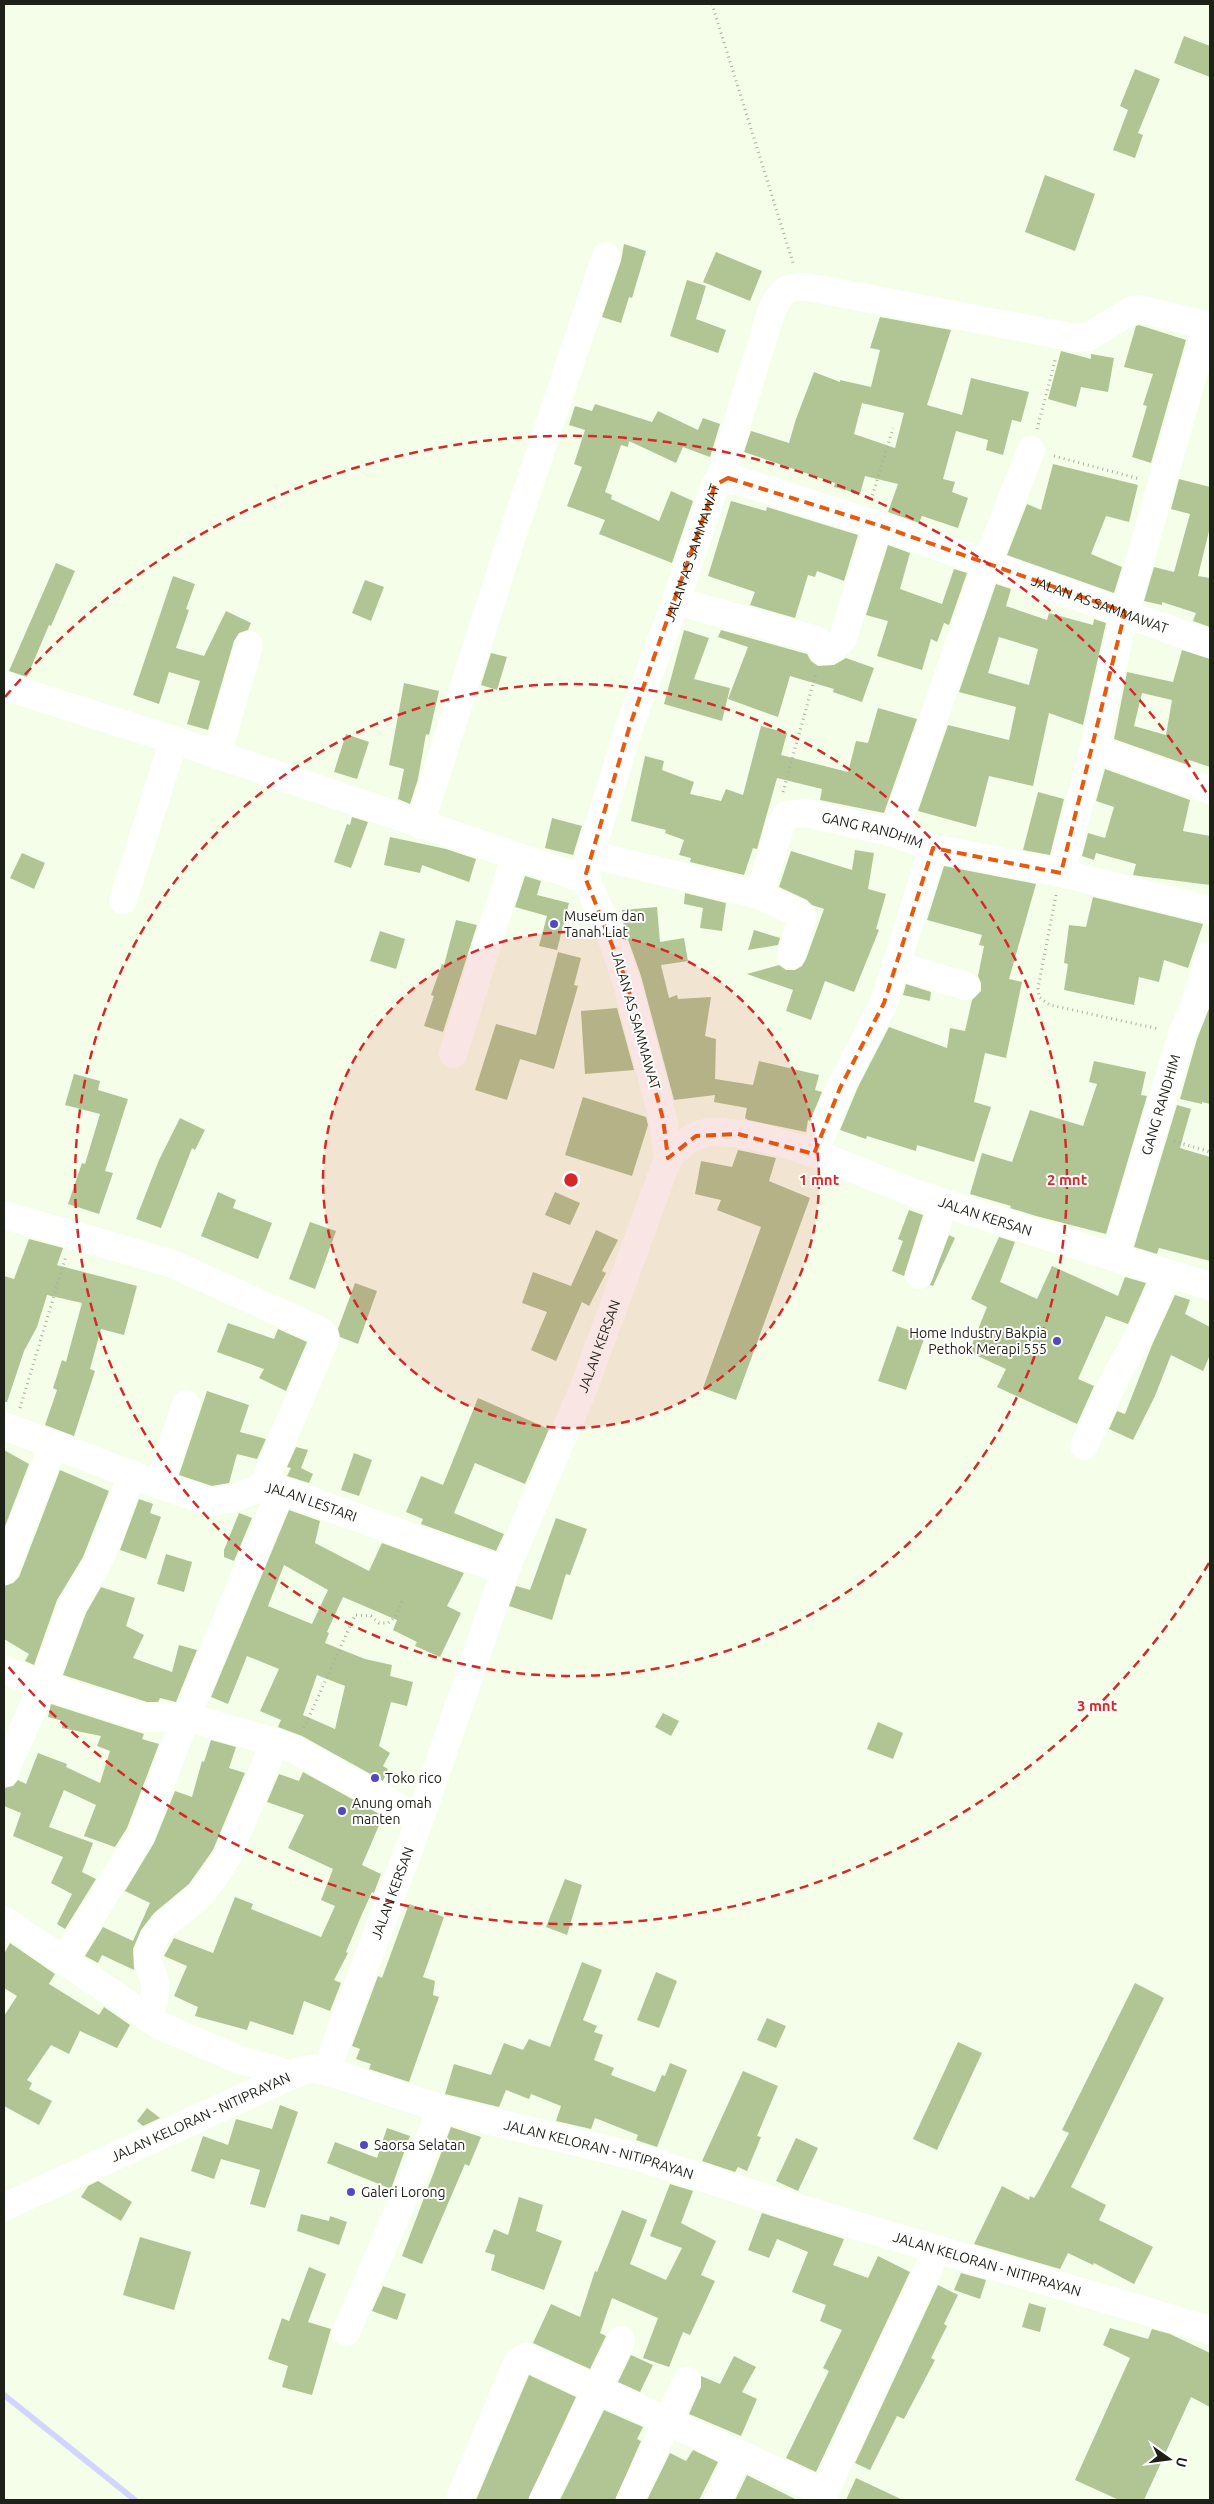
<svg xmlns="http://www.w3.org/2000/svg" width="1214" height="2504" font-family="Ubuntu,sans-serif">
	<rect width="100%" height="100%" fill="#f5fee9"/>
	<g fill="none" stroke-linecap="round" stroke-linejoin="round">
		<polyline stroke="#d2d6fe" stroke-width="6" points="4,2395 135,2500"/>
	</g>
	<g fill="#b1c594" fill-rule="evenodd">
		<polygon points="1184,36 1210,46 1210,77 1174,63"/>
		<polygon points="1135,69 1160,79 1138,133 1143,135 1135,158 1113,150 1128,110 1120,106"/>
		<polygon points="1045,175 1095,194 1075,251 1025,232"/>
		<polygon points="624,244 646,251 632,298 629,297 621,323 602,317 621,261"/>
		<polygon points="716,252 762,271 750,301 703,282"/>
		<polygon points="687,280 706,286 696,319 726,330 718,353 670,336"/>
		<path d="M880,317L951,330L927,405L962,415L971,378L1029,392L1021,422L1012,420L1003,455L986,450L988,440L956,431L943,479L955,482L952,492L968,498L958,528L922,516L919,523L888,512L898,484L865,476L860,494L834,487L835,483L744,452L751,431L789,443L796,419L814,372L840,382V380L871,387L880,350L870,348ZM862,403L904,413L895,448L854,434Z"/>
		<polygon points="1139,325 1186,340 1151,463 1132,457 1147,406 1143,405 1153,374 1124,367 1136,326"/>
		<polygon points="1061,351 1091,359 1091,354 1114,358 1108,392 1081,387 1076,407 1048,399"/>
		<polygon points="595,404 652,422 658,411 698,430 703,418 720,424 710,457 683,447 676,463 629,441 628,447 621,445 605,492 612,495 611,499 659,521 671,491 693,501 672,563 599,534 605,520 567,506 582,467 574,464 585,430 569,425 575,406 592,411"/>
		<polygon points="1053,464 1138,485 1129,522 1106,516 1091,554 1122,567 1114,593 1007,555 1027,504 1041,510"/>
		<polygon points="1179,479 1210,487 1210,527 1198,576 1210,578 1210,627 1193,621 1196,613 1162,602 1162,605 1144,601 1154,567 1174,572 1190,514 1171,509"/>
		<polygon points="731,501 766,511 767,507 858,535 844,581 817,571 815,577 808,575 795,618 750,605 755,592 708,576"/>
		<polygon points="888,545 910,553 900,589 942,604 954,569 967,573 949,625 944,623 937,642 931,639 922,670 877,656 888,621 866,615"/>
		<polygon points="56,563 75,571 51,626 49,625 27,677 9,671"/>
		<polygon points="173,576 195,584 186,609 189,610 176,648 204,656 226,611 251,623 248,630 239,633 234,641 208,730 187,724 200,681 169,672 159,704 133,695"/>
		<polygon points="365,580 384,587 371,621 352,613"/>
		<path d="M996,584L1011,589L1006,606L1047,620L1049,613L1093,625L1094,619L1106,623L1083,725L1049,713L1033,786L989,776L976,827L918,811L948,725L1009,740L1016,707L959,692ZM999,637L1038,649L1029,685L988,673Z"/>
		<polygon points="684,630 709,638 694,679 730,688 722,721 664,704"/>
		<polygon points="721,630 807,654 811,661 818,666 834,665 846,658 874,668 862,702 833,692 834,689 790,676 778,717 728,699 748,647 718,637"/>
		<path d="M1182,650L1210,659V767L1189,760L1188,765L1114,739L1127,672L1173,682ZM1142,693L1172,700L1166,735L1134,726Z"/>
		<polygon points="491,653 507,657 497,690 481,685"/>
		<polygon points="404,683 439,691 429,735 426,734 418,779 410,804 398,799 404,769 389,765"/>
		<polygon points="878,708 917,719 884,813 820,800 822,789 777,778 757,849 753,848 744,875 690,862 691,858 679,855 684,840 665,833 666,830 631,821 645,756 664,761 662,770 694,782 690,794 721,801 726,789 743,795 761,726 787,733 781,755 848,772 856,741 868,743"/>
		<polygon points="346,734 369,742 357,779 334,772"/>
		<polygon points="1105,769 1190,800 1183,831 1210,836 1210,885 1139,876 1133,875 1136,864 1096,853 1094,860 1082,856 1088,833 1105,838 1114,807 1096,801"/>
		<polygon points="1038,792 1064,799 1050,855 1023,850"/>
		<polygon points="352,817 368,822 351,868 334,862 347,824 350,825"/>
		<polygon points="552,818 582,826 573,855 545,848"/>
		<polygon points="390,837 446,849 476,859 469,882 422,865 420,873 384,865"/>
		<polygon points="855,850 874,853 868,889 886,894 876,929 879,930 854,992 825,981 811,1020 786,1011 793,990 747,974 779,965 786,970 795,970 802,966 806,959 824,909 812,905 807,900 779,887 791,851 852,870"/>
		<polygon points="22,853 45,863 34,889 10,878"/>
		<polygon points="944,866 1036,884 1009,979 1022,982 1006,1058 985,1053 974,1102 991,1107 974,1162 917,1145 916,1151 867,1136 866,1139 840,1130 858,1087 889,1027 947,1048 950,1028 965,1031 972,1000 981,991 981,983 978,976 984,946 979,945 982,935 927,920"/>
		<polygon points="525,876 541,881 537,895 569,903 557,950 539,946 547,916 515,907"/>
		<polygon points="685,893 726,903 722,931 700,928 703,908 684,904"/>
		<polygon points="1093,897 1203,924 1188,968 1164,960 1159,982 1139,977 1134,1005 1064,990 1068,964 1064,963 1069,925 1086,927"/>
		<polygon points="657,907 660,942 684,938 688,961 661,965 669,998 677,995 678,999 711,997 705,1036 716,1039 715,1079 753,1085 759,1061 819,1075 815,1090 822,1092 810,1121 808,1120 806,1132 748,1120 745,1118 747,1108 714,1102 715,1095 674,1100 641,976 624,928 622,910"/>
		<polygon points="456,920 477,925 443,1032 424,1026 434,996 431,995 442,964 444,965"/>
		<polygon points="754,930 780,938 778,945 748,950"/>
		<polygon points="380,931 405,939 396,969 370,961"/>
		<polygon points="558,952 581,958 574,985 578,986 554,1069 520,1059 507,1100 475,1090 496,1024 536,1035"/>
		<polygon points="906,984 931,992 930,1001 903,995"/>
		<polygon points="1210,1006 1210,1104 1202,1102 1202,1104 1180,1099 1197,1039"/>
		<polygon points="617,1008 634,1070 585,1074 581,1011"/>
		<polygon points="1094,1061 1146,1072 1141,1095 1147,1096 1106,1234 1036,1216 1010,1208 1011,1206 970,1194 982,1153 1012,1162 1030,1110 1083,1126 1097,1084 1089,1082"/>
		<polygon points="74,1074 100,1081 98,1090 128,1099 105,1171 113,1173 99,1214 68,1204 82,1163 85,1164 100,1114 65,1105"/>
		<polygon points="583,1097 646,1117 648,1125 632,1176 565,1155"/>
		<polygon points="1177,1105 1191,1109 1180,1148 1210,1157 1210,1261 1159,1248 1157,1254 1134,1247"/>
		<polygon points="180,1118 205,1130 195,1150 192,1148 161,1228 136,1219 159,1160"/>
		<polygon points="738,1150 776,1158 769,1181 810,1198 736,1400 703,1388 761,1227 717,1210 721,1200 695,1194 701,1161 732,1167"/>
		<polygon points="218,1192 236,1200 233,1208 272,1223 258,1259 201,1236"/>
		<polygon points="555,1192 580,1203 570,1225 545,1215"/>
		<polygon points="909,1210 923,1215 904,1276 892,1271 903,1241 898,1239"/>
		<polygon points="310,1222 336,1231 315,1289 289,1279"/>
		<polygon points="596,1230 618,1240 602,1271 606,1273 589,1306 582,1302 556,1361 531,1350 547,1312 522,1303 533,1272 571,1286"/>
		<polygon points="949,1235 955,1238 933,1286 930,1285"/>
		<polygon points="999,1237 1015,1242 1000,1282 1037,1299 1052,1266 1118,1296 1125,1277 1146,1283 1128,1324 1106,1316 1078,1379 1094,1386 1077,1424 997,1387 1006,1369 969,1352 987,1307 971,1299"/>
		<polygon points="29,1239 63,1248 57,1265 137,1286 124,1335 101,1329 90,1369 95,1371 74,1436 45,1425 57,1390 53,1388 62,1360 66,1362 82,1303 47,1295 37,1327 24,1351 7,1402 4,1402 4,1276 14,1279"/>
		<polygon points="355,1283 377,1291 358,1344 340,1337 338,1329"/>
		<polygon points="1175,1295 1190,1300 1185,1314 1210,1327 1210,1355 1203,1371 1171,1355 1155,1396 1133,1440 1109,1429 1117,1411 1125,1414 1152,1345"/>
		<polygon points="228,1323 274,1339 278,1329 307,1342 286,1391 259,1378 264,1369 217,1352"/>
		<polygon points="897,1326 925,1336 906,1390 878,1381"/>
		<polygon points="207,1391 249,1405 240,1432 266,1439 257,1459 237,1454 229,1483 212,1486 179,1475"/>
		<polygon points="478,1398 549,1429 525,1484 475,1463 454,1513 504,1534 496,1551 421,1524 423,1519 406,1512 421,1476 443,1485"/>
		<polygon points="296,1447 308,1450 301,1468 313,1474 309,1483 287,1476 291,1468 287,1467"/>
		<polygon points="4,1450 29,1464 4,1529"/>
		<polygon points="354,1453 372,1460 359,1496 341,1490"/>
		<polygon points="60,1470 109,1491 83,1557 57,1600 34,1665 25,1661 29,1654 4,1639 4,1586 13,1583 19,1577"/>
		<polygon points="139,1499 153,1504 150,1513 161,1517 146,1559 120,1550"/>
		<path d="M289,1510L320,1521L315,1543L369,1571L382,1543L464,1573L447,1606L461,1613L440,1657L415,1646L417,1642L393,1630L397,1620L343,1597L327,1632L329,1633L325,1643L365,1659L392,1665L390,1676L413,1682L407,1706L391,1702L379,1746L390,1753L383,1766L388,1769L383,1781L302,1736L278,1727L281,1720L260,1711L279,1669L247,1656L228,1704L211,1697ZM284,1565L328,1590L312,1624L268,1606ZM317,1675L345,1686L335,1729L303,1715Z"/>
		<polygon points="239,1513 252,1518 234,1561 224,1557 224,1550"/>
		<polygon points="556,1518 587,1529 570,1575 566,1574 552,1620 509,1606 516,1586 530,1590"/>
		<polygon points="166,1554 192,1562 184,1592 157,1584"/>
		<polygon points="101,1587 135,1598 126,1626 144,1635 133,1658 172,1672 179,1645 197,1650 176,1702 160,1698 158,1702 147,1702 63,1675 86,1613"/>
		<polygon points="51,1704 144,1734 142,1739 159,1744 127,1828 115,1847 84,1836 96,1805 64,1790 49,1827 93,1843 82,1872 96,1879 65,1929 57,1924 72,1894 51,1883 63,1857 13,1836 21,1813 4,1806 4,1788 13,1786 18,1780 26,1784 38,1753 67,1764 66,1767 100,1783 110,1751 97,1746 101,1736 62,1728 63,1721 48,1717"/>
		<polygon points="663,1713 679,1721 671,1736 655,1727"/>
		<polygon points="878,1722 903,1733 893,1759 867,1749"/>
		<polygon points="211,1740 236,1747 229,1768 245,1773 213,1850 189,1884 154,1913 141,1930 133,1949 134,1970 102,1955 98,1963 85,1956 103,1927 133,1941 150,1903 125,1891 154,1843 175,1791 192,1797 202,1761 204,1762"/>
		<polygon points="303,1772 383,1816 362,1865 381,1874 374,1893 372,1892 362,1914 346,1952 348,1953 334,1980 341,1983 330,2011 304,2001 293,2035 250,2021 247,2030 195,2016 198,2007 174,1996 187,1966 164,1956 174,1938 213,1953 235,1897 253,1904 251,1909 321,1937 335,1906 321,1900 333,1869 288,1848 304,1815 267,1802 279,1774 299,1781"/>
		<polygon points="565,1879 582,1885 567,1935 546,1927"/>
		<polygon points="409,1904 444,1917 423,1977 435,1981 433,1995 439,1997 409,2082 369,2069 371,2064 356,2059 360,2049 352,2046 378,1976 382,1978"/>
		<polygon points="10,1943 55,1974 49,1984 99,2015 104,2007 130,2025 117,2048 80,2031 69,2054 51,2045 27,2080 32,2083 29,2089 52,2101 39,2125 4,2106 4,2016 17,1996 4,1988 4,1954"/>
		<polygon points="582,1962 602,1970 583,2020 597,2026 594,2032 603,2035 594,2060 614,2068 611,2075 655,2092 662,2075 665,2076 670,2063 687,2070 657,2147 636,2140 638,2135 595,2118 591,2129 556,2121 561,2106 531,2094 529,2099 506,2090 499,2107 445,2094 454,2064 491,2075 504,2043 523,2050 529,2039 550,2047"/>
		<polygon points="656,1972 677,1981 659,2028 637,2020"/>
		<polygon points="1135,1983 1164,1998 1071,2187 1106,2205 1099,2220 1153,2247 1134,2284 1094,2263 1093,2265 1068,2253 1060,2269 974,2244 1002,2186 1029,2200 1030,2196 1034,2198 1039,2190 1069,2133 1062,2130"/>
		<polygon points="767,2018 786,2026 776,2048 757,2040"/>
		<polygon points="958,2042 982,2053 937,2150 913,2139"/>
		<polygon points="743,2071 778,2086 757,2136 761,2137 747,2171 738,2167 735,2172 702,2161"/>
		<polygon points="280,2105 298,2112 265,2208 250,2204 260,2170 221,2159 214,2179 191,2171 203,2136 228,2145 236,2119 272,2129"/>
		<polygon points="147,2108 160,2118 143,2126 137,2121"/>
		<polygon points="451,2127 481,2137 469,2166 465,2164 422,2264 402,2256"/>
		<polygon points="387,2128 410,2136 391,2189 327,2163 335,2142 377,2158"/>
		<polygon points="796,2138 818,2148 798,2191 776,2181"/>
		<polygon points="98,2181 132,2202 121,2221 81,2197 88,2186"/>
		<polygon points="670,2184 693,2191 681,2223 716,2241 701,2275 715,2281 690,2335 683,2332 669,2367 643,2358 658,2318 612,2298 600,2333 606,2336 590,2369 533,2343 551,2304 580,2317 595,2271 597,2272 622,2210 647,2220 630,2264 666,2280 682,2248 650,2236"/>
		<polygon points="519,2197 543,2205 536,2231 562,2241 544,2290 491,2270 495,2255 485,2252 494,2229 508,2235"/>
		<polygon points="762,2213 844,2239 833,2265 868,2278 878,2256 910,2272 816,2472 786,2458 829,2371 823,2368 842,2330 820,2321 826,2305 792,2292 808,2252 777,2239 769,2258 748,2250"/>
		<polygon points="301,2214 329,2221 330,2216 347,2222 339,2245 297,2231"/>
		<polygon points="140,2237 191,2252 174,2310 123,2295"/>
		<polygon points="309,2267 326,2274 308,2322 331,2329 312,2395 282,2387 288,2366 268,2359 282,2318 289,2321"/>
		<polygon points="961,2273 986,2280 980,2299 954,2290"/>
		<polygon points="938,2285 958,2295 944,2324 947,2326 931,2358 935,2360 904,2419 897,2416 870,2470 855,2463"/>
		<polygon points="383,2286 406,2294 397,2320 372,2311"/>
		<polygon points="1029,2303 1046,2308 1040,2332 1022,2327"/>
		<polygon points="1110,2328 1148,2339 1152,2329 1170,2334 1210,2353 1210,2407 1191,2397 1144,2500 1119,2500 1075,2480 1130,2358 1103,2345"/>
		<polygon points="631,2355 653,2365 640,2392 618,2382"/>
		<polygon points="734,2356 756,2367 742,2392 757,2399 741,2436 689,2414 701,2387 701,2376 720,2384"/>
		<polygon points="529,2375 576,2397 528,2500 476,2500"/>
		<polygon points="604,2410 643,2427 637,2439 641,2441 615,2500 560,2500"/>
		<polygon points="693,2450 718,2462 699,2500 647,2500 670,2453 686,2461"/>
		<polygon points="747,2475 797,2500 735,2500"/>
		<polygon points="856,2478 903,2500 846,2500"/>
	</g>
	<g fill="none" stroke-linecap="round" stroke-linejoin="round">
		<g stroke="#a8b09f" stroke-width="3" stroke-dasharray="1 4" stroke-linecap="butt">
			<polyline points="712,4 793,263"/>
			<polyline points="1037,429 1056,357"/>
			<polyline points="1054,456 1140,479"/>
			<polyline points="871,500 893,428"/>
			<polyline points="783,792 816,673"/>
			<polyline points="1056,895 1038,988 1039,997 1050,1005 1159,1029"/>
			<polyline points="1174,1141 1210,1152"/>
			<polyline points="20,1408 66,1256"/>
			<polyline points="304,1728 355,1615 371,1616 379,1623 388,1623 396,1616 402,1601"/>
		</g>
		<g stroke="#fff" stroke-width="28">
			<path d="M720,479L772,309C782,290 787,286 808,287L1076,338L1088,337L1132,310L1140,309L1210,326"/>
			<polyline points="676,601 817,640 821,644 823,651 831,650 843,638 878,525"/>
			<polyline points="4,686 174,740 587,880"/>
			<polyline points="1094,748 1210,790"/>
			<polyline points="217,755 249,645"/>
			<polyline points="420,825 511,539 606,256"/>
			<polyline points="894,833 987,563 1031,450"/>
			<path id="s1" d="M589,854L759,895L780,827L786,815L806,813L894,833L933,848L1061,873L1210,910"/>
			<polyline points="1061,873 1094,748 1125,612 1207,325"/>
			<polyline points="759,895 800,914 802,918 791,955"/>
			<polyline points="123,900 174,740"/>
			<polyline points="896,965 966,986"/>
			<polyline points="453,1054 515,856"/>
			<polyline points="814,1154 840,1088 884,1003 933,848"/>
			<path id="s2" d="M668,1158L663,1119L626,980L612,939L585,877L586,867L630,725L676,601L715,485L720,479L736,480L878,525L1210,644"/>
			<polyline points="4,1215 170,1263 321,1331 325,1338 324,1342 262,1487"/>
			<path id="s3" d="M1115,1257L1182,1034L1193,1009L1210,955"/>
			<polyline points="919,1275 944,1203"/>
			<path id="s4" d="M4,1426L159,1485L211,1502L234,1498L262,1487L281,1490L505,1571"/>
			<polyline points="1084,1446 1116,1376 1143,1329 1167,1273"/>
			<polyline points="159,1485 186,1404"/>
			<polyline points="4,1571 53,1446"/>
			<polyline points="4,1670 60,1691 145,1718 186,1717 275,1742 295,1750 420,1819"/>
			<polyline points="4,1773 43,1685 72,1606 97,1564 108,1539 132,1474"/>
			<polyline points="4,1920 159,2025 237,2059 289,2074 301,2071"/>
			<polyline points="64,1961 141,1835 186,1717 281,1490"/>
			<path d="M148,2017C152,2006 156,1996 155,1984C153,1970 144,1965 150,1947C158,1923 183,1912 200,1895C210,1883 219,1870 227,1857L275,1742"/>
			<path id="s5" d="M326,2071L420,1819L505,1571L584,1387L668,1158C681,1145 694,1132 713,1132C785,1133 852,1171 918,1194C1015,1227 1113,1257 1210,1286"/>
			<path id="s6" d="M4,2207L303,2070L313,2069L326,2071L442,2109L638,2157L784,2204L1210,2330"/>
			<polyline points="346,2332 442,2109"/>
			<polyline points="459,2500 518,2361 526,2357 825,2493"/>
			<polyline points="543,2500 621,2340"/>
			<polyline points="630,2500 687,2381"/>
			<polyline points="718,2500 739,2454"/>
			<polyline points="821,2500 937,2250"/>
		</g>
	</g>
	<path fill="none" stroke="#e8590c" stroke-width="4" stroke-dasharray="10 6" stroke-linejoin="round" d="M728,478L878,525L1125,612L1061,873L933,848L884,1003L840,1088L814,1154L738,1134L696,1136L668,1158L663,1119L626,980L585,877L630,725L715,485Z"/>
	<circle cx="571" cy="1180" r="248" fill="#d62828" fill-opacity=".12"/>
	<g fill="none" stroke="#d62828" stroke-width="2.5" stroke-dasharray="9 6">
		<circle cx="571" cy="1180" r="248"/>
		<circle cx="571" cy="1180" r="496"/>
		<path d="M1209 1563A744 744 0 0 1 5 1663M5 697A744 744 0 0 1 1209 797"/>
	</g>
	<g fill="#5249c0" stroke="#fff" stroke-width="2">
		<circle cx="554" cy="924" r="5"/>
		<circle cx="1057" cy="1341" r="5"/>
		<circle cx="375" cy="1778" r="5"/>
		<circle cx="342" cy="1811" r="5"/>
		<circle cx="364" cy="2145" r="5"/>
		<circle cx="351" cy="2192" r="5"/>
	</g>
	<g text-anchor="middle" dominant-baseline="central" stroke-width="4" stroke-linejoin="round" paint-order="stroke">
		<g font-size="14" fill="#1d2118" stroke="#fff">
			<text stroke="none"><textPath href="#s2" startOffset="636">JALAN AS SAMMAWAT</textPath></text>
			<text stroke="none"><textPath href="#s2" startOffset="1116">JALAN AS SAMMAWAT</textPath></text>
			<text stroke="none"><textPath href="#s1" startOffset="348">GANG RANDHIM</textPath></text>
			<text transform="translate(636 1020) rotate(74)">JALAN AS SAMMAWAT</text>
			<text stroke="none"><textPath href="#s3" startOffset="159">GANG RANDHIM</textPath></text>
			<text stroke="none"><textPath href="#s5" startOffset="1315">JALAN KERSAN</textPath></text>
			<text stroke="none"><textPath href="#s5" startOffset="775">JALAN KERSAN</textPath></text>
			<text stroke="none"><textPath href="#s4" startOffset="325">JALAN LESTARI</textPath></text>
			<text stroke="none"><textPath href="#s5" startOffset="190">JALAN KERSAN</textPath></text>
			<text stroke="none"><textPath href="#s6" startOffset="216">JALAN KELORAN - NITIPRAYAN</textPath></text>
			<text stroke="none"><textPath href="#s6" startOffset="636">JALAN KELORAN - NITIPRAYAN</textPath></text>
			<text stroke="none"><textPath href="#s6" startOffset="1041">JALAN KELORAN - NITIPRAYAN</textPath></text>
		</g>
		<g font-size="14" fill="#1d2118" stroke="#fff" text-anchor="start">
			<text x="564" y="916">Museum dan<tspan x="564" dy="16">Tanah Liat</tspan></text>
			<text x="1047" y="1333" text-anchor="end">Home Industry Bakpia<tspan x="1047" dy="16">Pethok Merapi 555</tspan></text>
			<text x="385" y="1778">Toko rico</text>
			<text x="352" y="1803">Anung omah<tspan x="352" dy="16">manten</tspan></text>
			<text x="374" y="2145">Saorsa Selatan</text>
			<text x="361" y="2192">Galeri Lorong</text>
		</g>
	</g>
	<circle cx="571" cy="1180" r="8" fill="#d62828" stroke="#fff" stroke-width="2.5"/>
	<g font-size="15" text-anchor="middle" font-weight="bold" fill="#d62828" stroke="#fff" stroke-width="4" stroke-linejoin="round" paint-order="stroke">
		<text x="819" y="1185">1 mnt</text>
		<text x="1067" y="1185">2 mnt</text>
		<text x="1097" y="1711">3 mnt</text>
	</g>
	<rect width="1214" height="2504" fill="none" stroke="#1d2118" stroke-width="10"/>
	<g transform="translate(1169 2459) rotate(104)" stroke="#ffffff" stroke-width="4" paint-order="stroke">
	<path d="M0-4L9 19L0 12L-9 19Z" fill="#1d2118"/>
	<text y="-8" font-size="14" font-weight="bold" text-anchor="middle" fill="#1d2118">U</text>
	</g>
</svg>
